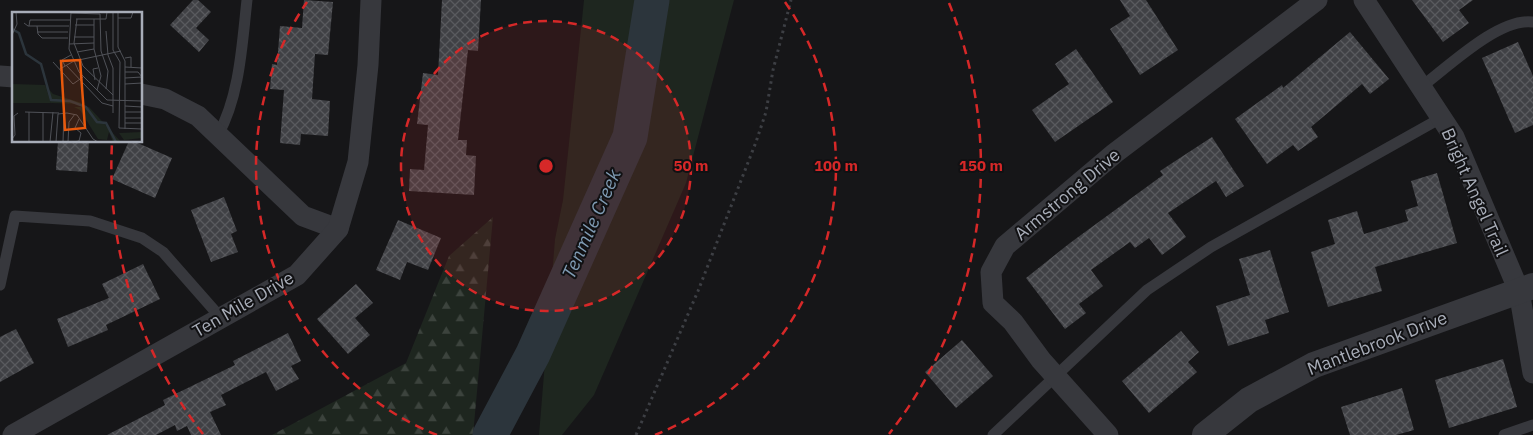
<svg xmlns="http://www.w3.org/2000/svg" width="1533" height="435" font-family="'IBM Plex Sans',sans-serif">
	<defs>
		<pattern id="forest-firs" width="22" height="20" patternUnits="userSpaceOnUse" patternTransform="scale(1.25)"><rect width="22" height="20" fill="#1e261f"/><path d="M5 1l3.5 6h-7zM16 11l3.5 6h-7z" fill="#3c433d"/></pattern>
		<pattern id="building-cross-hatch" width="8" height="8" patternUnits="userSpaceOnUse" patternTransform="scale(1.25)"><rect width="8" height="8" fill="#404145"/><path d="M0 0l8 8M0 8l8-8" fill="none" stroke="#595a5e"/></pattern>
	</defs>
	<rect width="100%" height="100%" fill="#161618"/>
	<polygon fill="#1e261f" points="584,0 734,0 686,183 594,395 562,435 539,435 555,239 563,200"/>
	<polygon fill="url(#forest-firs)" points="493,217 473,435 272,435 406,363 449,256"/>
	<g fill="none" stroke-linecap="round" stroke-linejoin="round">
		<polyline stroke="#2c353c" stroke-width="35" points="490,435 533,354 630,137 652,0"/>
	</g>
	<g fill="url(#building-cross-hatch)">
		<polygon points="193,0 198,0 211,12 196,28 209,40 199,52 170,25"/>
		<polygon points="304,0 333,2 328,55 315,54 312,99 330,101 328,136 301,134 300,145 280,143 284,90 270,89 272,64 277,65 280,26 302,28"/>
		<polygon points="442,0 481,0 478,51 468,50 458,140 467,140 466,155 476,156 474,195 409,191 410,169 424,170 428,125 417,124 423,73 438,75"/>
		<polygon points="1120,0 1146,0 1178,50 1140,75 1110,29 1130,16"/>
		<polygon points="1412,0 1473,0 1459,10 1469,23 1443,42"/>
		<polygon points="1350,32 1389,79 1370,94 1362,84 1311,127 1318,137 1298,151 1293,145 1267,164 1235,119 1282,85 1283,88"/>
		<polygon points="1518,42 1533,76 1533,125 1515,133 1482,58"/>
		<polygon points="1076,49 1113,102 1055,142 1032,110 1069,84 1055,64"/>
		<polygon points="1212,137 1244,186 1226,197 1216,181 1168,213 1186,237 1162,255 1149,238 1135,248 1130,242 1091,270 1103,286 1079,304 1086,313 1065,329 1026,278 1070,243 1163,175 1160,171"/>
		<polygon points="58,141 89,141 87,172 56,170"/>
		<polygon points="129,141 133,141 172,158 155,198 112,179"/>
		<polygon points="1437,173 1457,243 1375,267 1382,291 1328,307 1311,252 1335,244 1328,220 1357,211 1364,234 1408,221 1405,210 1418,206 1411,181"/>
		<polygon points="224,197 237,231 231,234 238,252 211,262 191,210"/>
		<polygon points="398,220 441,238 428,270 407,262 400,280 376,270"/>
		<polygon points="1270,250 1289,312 1265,320 1269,333 1228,346 1216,306 1250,295 1239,259"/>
		<polygon points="143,264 160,299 106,325 108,330 68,347 57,319 109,298 102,284"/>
		<polygon points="356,284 373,303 355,318 370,335 348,354 317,319"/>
		<polygon points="16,329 34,363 0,382 0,337"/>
		<polygon points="1181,331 1199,352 1188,362 1197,372 1149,413 1122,381"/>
		<polygon points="288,333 301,361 291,366 299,379 276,391 266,372 221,395 226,405 210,412 221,435 191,435 187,426 177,431 175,425 156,435 107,435 165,405 163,400 235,365 233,361"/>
		<polygon points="962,340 993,376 956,408 925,372"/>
		<polygon points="1503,359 1517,407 1449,428 1435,380"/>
		<polygon points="1402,388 1414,430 1396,435 1350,435 1341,407"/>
	</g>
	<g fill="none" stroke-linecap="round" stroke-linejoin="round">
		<polyline stroke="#3d3f44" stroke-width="3" stroke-dasharray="2.5 4" stroke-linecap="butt" points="636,435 698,291 756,142 766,112 773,70 791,0"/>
		<g stroke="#37383d" stroke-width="11">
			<path d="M1421,87C1447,68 1499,17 1533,22"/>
			<path d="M218,135C240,95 242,44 247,0"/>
			<polyline points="0,285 15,216 90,221 142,238 163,252 221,318"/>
			<polyline points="993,435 1147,290 1211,247 1441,118"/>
			<polyline points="1504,435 1533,425"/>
		</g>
		<g stroke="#37383d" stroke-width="21">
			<polyline points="1364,0 1454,137 1519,291 1533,373"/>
			<polyline points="0,76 14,77"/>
			<polyline points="141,94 165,99 198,116 303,216 338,229"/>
			<polyline points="13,435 297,275 338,229 358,162 368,65 371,0"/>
			<polyline points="1108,435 1041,360 1013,322 993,303 991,272 1005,246 1115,153 1317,0"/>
		</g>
		<polyline stroke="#37383d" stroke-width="26" points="1205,435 1249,400 1314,365 1533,286"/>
	</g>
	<circle cx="546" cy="166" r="145" fill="#d62828" fill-opacity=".12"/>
	<g fill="none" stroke="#d62828" stroke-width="2.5" stroke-dasharray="9 6">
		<circle cx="546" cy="166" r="145"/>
		<path d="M437 435A290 290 0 0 1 307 2M785 2A290 290 0 0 1 655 435"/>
		<path d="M203 434A435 435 0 0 1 112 143M949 3A435 435 0 0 1 889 434"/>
	</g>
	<g text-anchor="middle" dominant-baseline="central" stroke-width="4" stroke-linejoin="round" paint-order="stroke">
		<g font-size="18" fill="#a8adb8" stroke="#111113">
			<text transform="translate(1475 192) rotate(66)">Bright Angel Trail</text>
			<text transform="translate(1067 194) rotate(-40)">Armstrong Drive</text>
			<text transform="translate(243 304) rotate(-30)">Ten Mile Drive</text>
			<text transform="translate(1377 343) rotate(-21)">Mantlebrook Drive</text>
		</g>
		<g font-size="19" font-style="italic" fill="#7f9bb3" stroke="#111113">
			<text transform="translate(591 224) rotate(-66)">Tenmile Creek</text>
		</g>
	</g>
	<g transform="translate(12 12)">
		<rect width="130" height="130" fill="#161618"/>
		<path d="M33,73L41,82L73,92L39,91Z" fill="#1e261f"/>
		<path d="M0,72L33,73L39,91H0ZM62,95H77L109,130H101L97,120L95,128L86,127L68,98ZM130,120V126L112,128L107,121Z" fill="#1e261f"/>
		<path fill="none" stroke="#2c353c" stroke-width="2.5" d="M0,17L7,21L14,42L29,52L39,88L58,89L74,95L85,110L94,111L104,130"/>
		<path fill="none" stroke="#505258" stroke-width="1" d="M59,0L57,37L67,60L95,88L130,89M101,0V38L108,50L107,116L130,117M106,0V35L113,49V117M59,1L88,2L89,39L96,59L94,77M106,6H119L121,0M64,7H94L95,0M65,7L62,31L71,54L101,83M82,7V37L89,64L85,78M12,11L16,14H57M63,13H82M17,14L18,8H58M25,14L26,22L30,26H56M94,19L96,43L101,56V101M25,20H56M0,23L5,12L4,0M62,25H82M57,32L82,31M65,40L82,37M113,46L119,45V55M41,50L61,72L71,65M54,53L90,91L101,94M53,54L50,48L59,43M113,55L130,56M48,57L62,49L109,39M113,60H126L130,65M113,66L130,65M83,68L81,57L86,56M113,72L130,71M113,94L130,95M13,100L47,101M17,100V130M113,100H130M113,106H130M113,111H130M0,127L3,123L2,104L6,101M31,130V100M38,130L41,100M44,130L46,102L55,101L65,103L81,127L86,130M51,130L52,101M56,130L57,110L63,102M61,130L67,129L69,121L63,116L67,107"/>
		<path fill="#e8590c" fill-opacity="0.15" stroke="#e8590c" stroke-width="2.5" d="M68,48L73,116L53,118L49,49Z"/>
		<rect width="130" height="130" fill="none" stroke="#a8adb8" stroke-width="2.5"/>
	</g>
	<circle cx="546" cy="166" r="8" fill="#d62828" stroke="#111113" stroke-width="2.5"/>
	<g font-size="15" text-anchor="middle" font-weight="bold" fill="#d62828" stroke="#111113" stroke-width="4" stroke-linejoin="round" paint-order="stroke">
		<text x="691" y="171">50 m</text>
		<text x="836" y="171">100 m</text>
		<text x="981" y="171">150 m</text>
	</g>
</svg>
